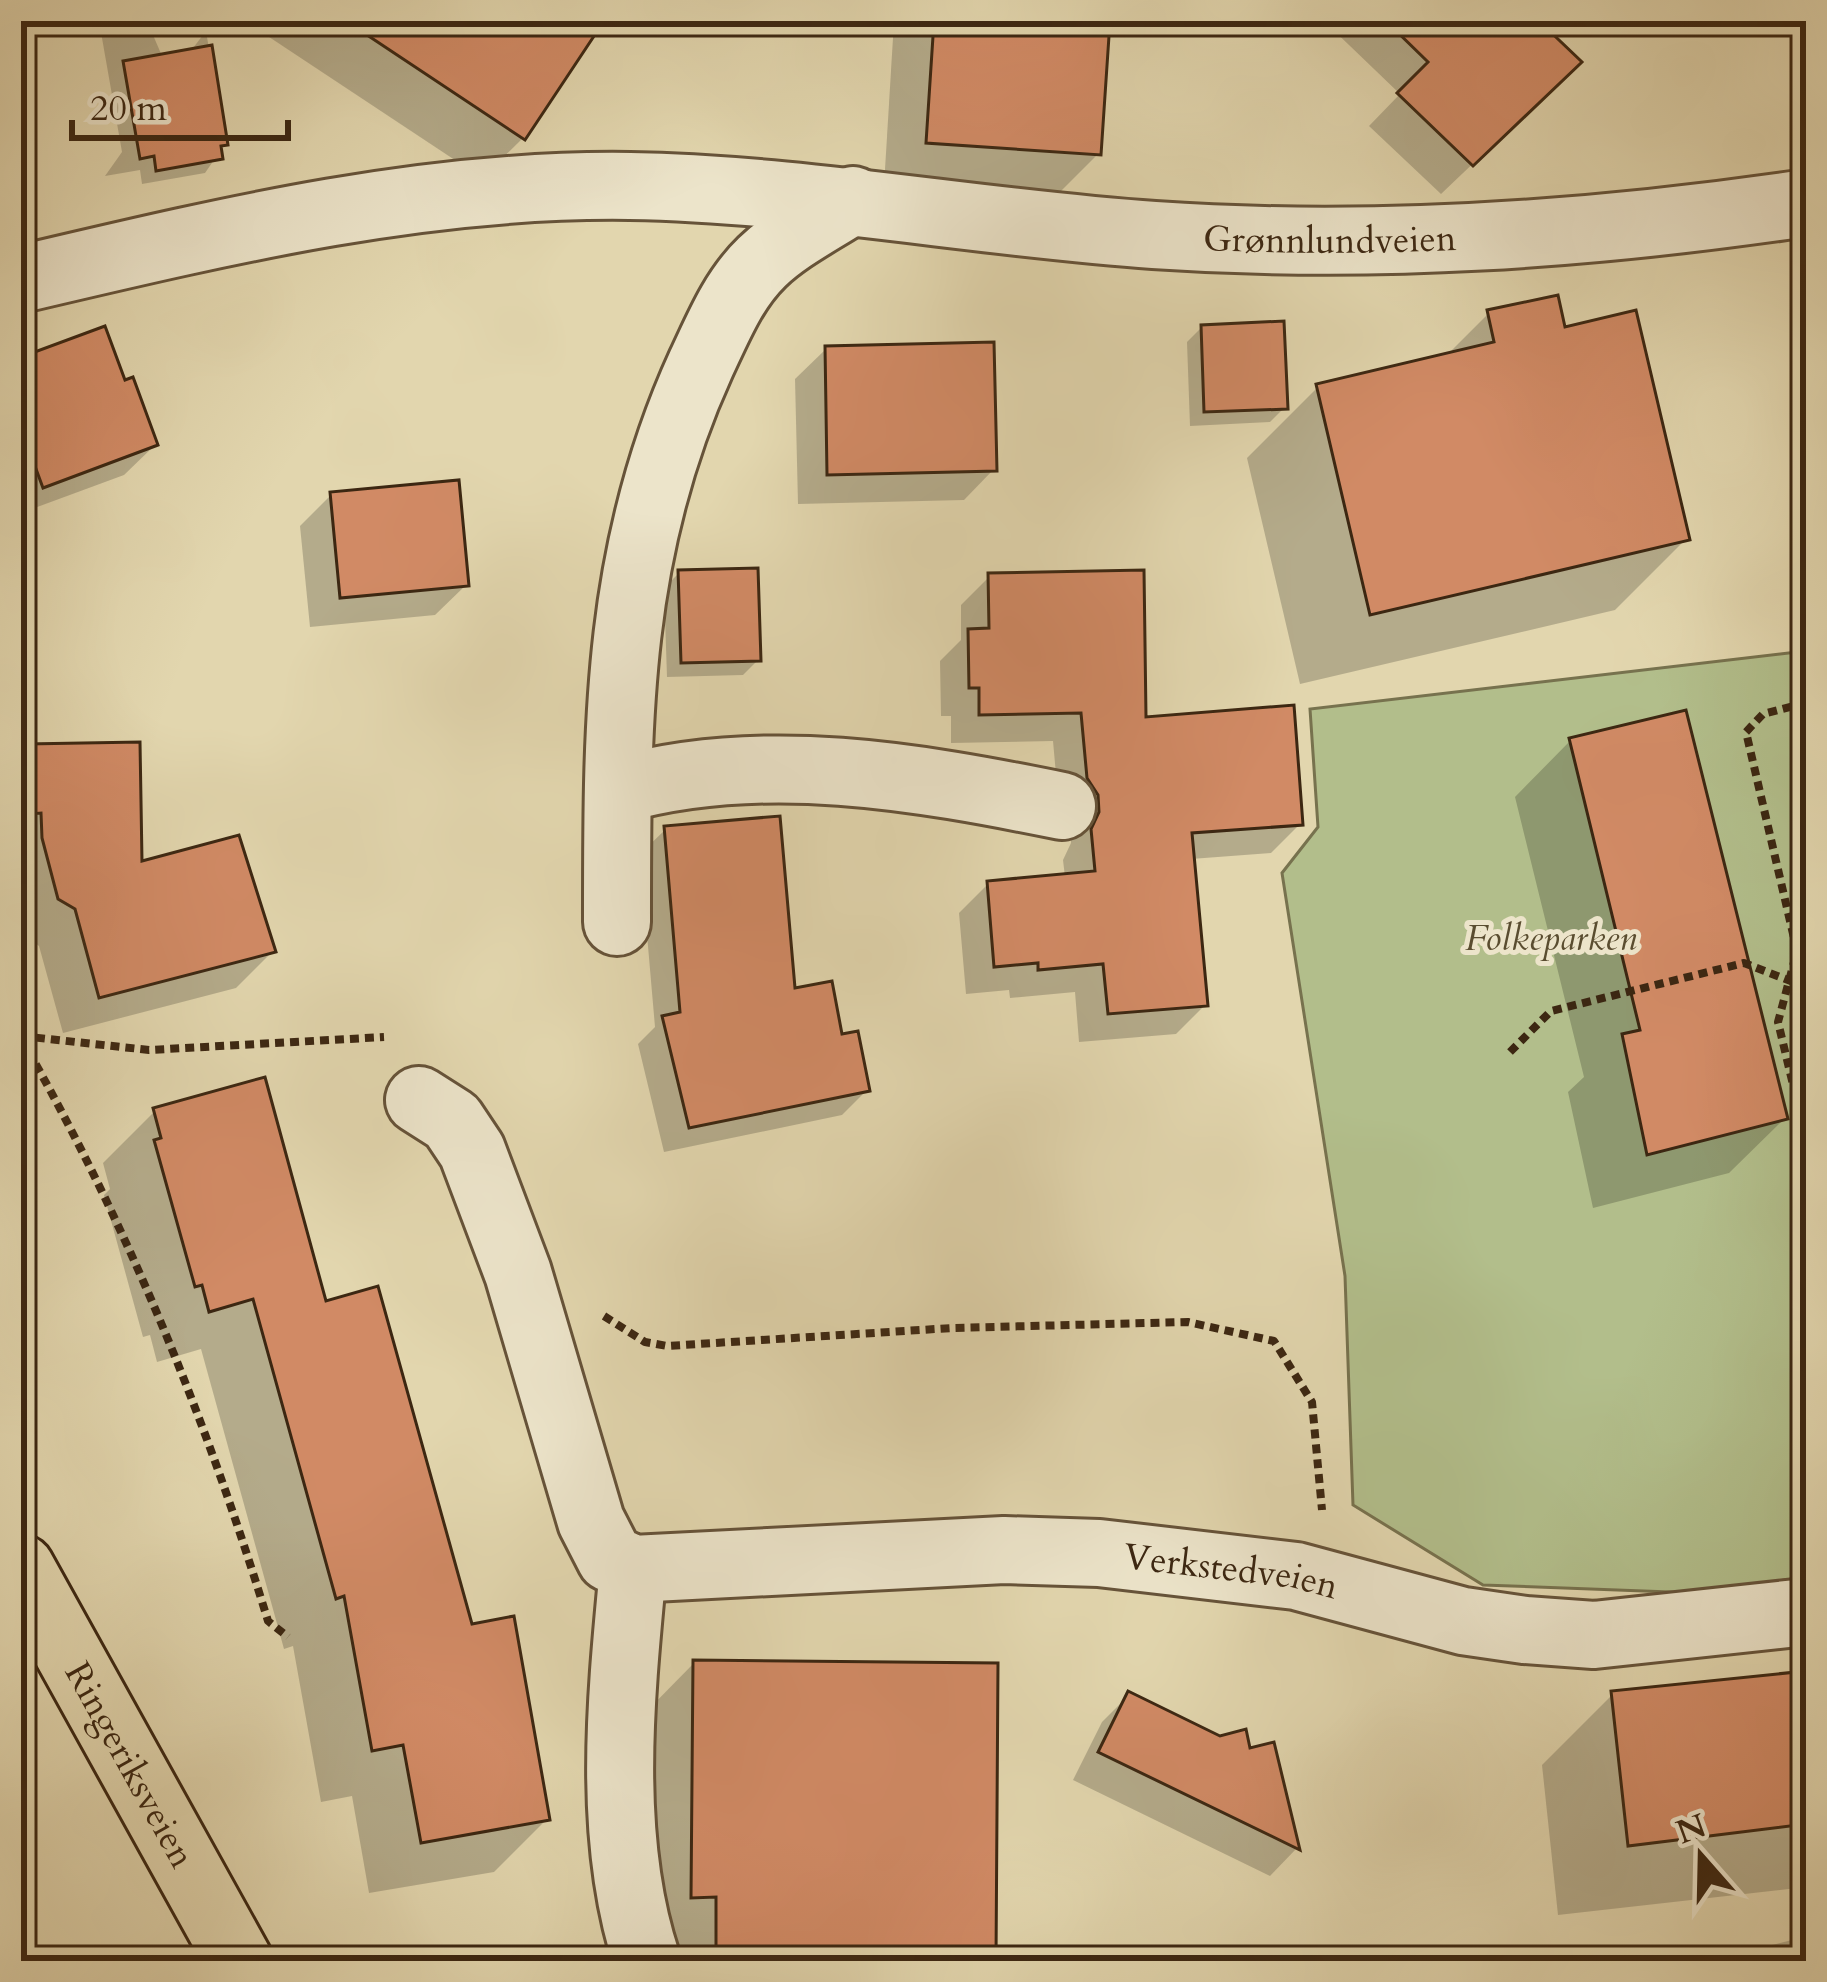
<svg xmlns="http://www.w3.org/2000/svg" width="1827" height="1982" font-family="Cardo,serif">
	<rect width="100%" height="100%" fill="#e2d6ae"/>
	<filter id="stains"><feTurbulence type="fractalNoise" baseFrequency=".00167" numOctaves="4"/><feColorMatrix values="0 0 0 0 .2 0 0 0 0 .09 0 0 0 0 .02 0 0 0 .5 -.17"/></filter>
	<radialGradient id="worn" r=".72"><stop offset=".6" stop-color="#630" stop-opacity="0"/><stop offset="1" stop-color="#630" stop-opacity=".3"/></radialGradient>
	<polygon fill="#b2be8b" stroke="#77724e" stroke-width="3" points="1806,651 1806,1577 1697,1593 1483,1585 1353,1505 1345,1276 1282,873 1318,827 1310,709"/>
	<g fill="#0003">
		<polygon points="99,21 147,21 171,77 206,31 225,144 205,173 142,184 140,170 105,176 122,152"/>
		<polygon points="245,21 599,21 523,138 482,178"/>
		<polygon points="675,21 700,21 690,31"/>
		<polygon points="894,21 1107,21 1098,154 1054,198 884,186"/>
		<polygon points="1324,21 1535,21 1547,93 1441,194 1369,126 1400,94"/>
		<polygon points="1489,313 1563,330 1686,539 1615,610 1300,684 1247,458 1318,387 1445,357"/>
		<polygon points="1202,327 1285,407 1270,422 1190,426 1187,342"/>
		<polygon points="826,349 994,469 964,500 798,504 795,379"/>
		<polygon points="21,360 123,384 155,445 124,475 21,513"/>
		<polygon points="331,495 466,585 435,615 310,627 300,526"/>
		<polygon points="679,573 758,660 743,675 667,677 664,588"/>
		<polygon points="990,576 1143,720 1300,824 1271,853 1191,859 1205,1005 1176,1034 1079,1042 1075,992 1010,998 1009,990 966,994 959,913 988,884 1065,877 1063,860 1071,843 1070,825 1059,808 1053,741 951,743 951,716 941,716 940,661 961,640 961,605"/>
		<polygon points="1570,741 1785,1118 1729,1173 1593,1208 1568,1092 1584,1077 1515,797"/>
		<polygon points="28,747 140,864 252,875 273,951 236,988 63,1033 39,946 21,932 21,754"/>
		<polygon points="666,829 792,992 840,1037 867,1090 842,1115 664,1152 638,1044 655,1027 640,854"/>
		<polygon points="155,1111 324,1304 470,1627 547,1819 494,1872 369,1893 352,1796 321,1802 293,1646 284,1649 201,1349 157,1362 150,1335 143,1337 104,1195 110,1189 103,1163"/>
		<polygon points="694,1663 977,1961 662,1961 639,1719"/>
		<polygon points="1806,1674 1806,1887 1558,1915 1542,1765 1613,1694"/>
		<polygon points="1129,1695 1248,1752 1272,1746 1296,1849 1270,1876 1073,1780 1102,1722"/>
		<polygon points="1792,1940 1797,1961 1733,1961 1741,1953"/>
	</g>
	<g fill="#d18a65" stroke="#3c2712" stroke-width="3">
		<polygon points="346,21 604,21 525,140"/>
		<polygon points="934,21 1110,21 1101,155 926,143"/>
		<polygon points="1386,21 1539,21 1582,62 1473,166 1397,93 1428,62"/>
		<polygon points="212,45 228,145 221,146 223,159 156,171 154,156 140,159 123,61"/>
		<polygon points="1558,295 1565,327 1636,310 1690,540 1370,615 1316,384 1494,342 1487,310"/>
		<polygon points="1284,321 1288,409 1204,412 1201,325"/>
		<polygon points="105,326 125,380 133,377 158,445 43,488 21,428 21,357"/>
		<polygon points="994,342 997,471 827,475 825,346"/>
		<polygon points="459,480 469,586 340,598 330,492"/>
		<polygon points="758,568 761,661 681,663 678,570"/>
		<polygon points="1144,570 1146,717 1294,705 1303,825 1192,833 1208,1006 1108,1014 1103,964 1038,970 1038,963 994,967 987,881 1095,871 1091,829 1099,812 1098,795 1087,778 1081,713 979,715 979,688 969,688 968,629 989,628 988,573"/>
		<polygon points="1686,710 1788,1119 1647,1155 1622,1034 1640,1030 1569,738"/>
		<polygon points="140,742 142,861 239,835 276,952 99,998 75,909 58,899 42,838 41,813 29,814 26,744"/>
		<polygon points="780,816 795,988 832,981 842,1034 858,1031 870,1091 689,1128 662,1016 680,1012 664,826"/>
		<polygon points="265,1077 326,1301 378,1286 472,1624 514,1616 550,1820 421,1843 403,1745 372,1751 344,1596 336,1599 253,1299 209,1312 202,1285 195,1287 154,1140 161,1138 153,1108"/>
		<polygon points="693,1660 998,1663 996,1961 716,1961 716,1897 691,1898"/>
		<polygon points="1806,1671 1806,1824 1628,1846 1611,1691"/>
		<polygon points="1128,1691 1220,1736 1246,1729 1250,1748 1274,1742 1300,1850 1098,1752"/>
	</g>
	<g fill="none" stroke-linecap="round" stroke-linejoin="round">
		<defs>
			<g id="minor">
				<path id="s1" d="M21,279C221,232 423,183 630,186C806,189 979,223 1154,235C1373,250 1589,235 1806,203"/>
				<path d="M618,790C762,749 919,777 1062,806"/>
				<path d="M617,922C617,722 616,550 701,364C718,328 733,290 762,262C788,237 823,220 853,200"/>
				<path id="s2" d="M419,1100L452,1121L472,1151L518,1273L591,1521L610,1558L633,1569L1004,1550L1099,1553L1296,1576L1463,1621L1525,1630L1594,1635L1806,1612"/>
				<path d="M633,1569C621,1695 606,1839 647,1961"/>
			</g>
			<g id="major">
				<path id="s3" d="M21,1568L239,1961"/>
			</g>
		</defs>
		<use href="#minor" stroke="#665339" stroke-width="72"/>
		<use href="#major" stroke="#3c2712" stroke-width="72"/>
		<g stroke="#3c2712" stroke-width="8" stroke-dasharray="9 6" stroke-linecap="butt">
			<polyline points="1792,21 1806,48"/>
			<polyline points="1806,703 1763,714 1746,732 1797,951 1778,1022 1806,1139"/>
			<polyline points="21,1036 149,1050 384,1037"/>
			<path d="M21,1038C127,1223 206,1418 268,1621L288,1637"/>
			<polyline points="1510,1052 1551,1011 1744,963 1806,987"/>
			<polyline points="604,1316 645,1342 667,1346 952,1328 1188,1322 1274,1341 1312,1402 1322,1510"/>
		</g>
		<use href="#minor" stroke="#ece4ca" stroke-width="66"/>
		<use href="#major" stroke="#e2d6ae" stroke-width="66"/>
	</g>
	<g text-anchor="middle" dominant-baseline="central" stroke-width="10" stroke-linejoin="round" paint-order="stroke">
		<g font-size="36" fill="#3c2712" stroke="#ece4ca">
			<text stroke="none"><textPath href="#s1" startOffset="1320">Grønnlundveien</textPath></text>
			<text stroke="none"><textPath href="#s2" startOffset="1131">Verkstedveien</textPath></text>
			<text stroke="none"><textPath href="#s3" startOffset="225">Ringeriksveien</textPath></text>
		</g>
		<g font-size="36" font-style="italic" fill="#5a4d30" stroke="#ece4ca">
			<text x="1551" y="938">Folkeparken</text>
		</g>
	</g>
	<rect width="1827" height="1982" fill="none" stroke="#e2d6ae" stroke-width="72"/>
	<rect x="24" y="24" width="1779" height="1934" fill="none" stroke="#3c2712" stroke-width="6"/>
	<rect x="36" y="36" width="1755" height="1910" fill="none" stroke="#3c2712" stroke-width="3"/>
	<g transform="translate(1701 1856) rotate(340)" stroke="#ece4ca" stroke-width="9" paint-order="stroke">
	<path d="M0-9L21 45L0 30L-21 45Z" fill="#3c2712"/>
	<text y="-18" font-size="33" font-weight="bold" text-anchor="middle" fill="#3c2712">N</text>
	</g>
	<path d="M72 120v18h216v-18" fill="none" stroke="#3c2712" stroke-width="6"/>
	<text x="90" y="120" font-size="36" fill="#3c2712" stroke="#ece4ca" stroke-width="9" paint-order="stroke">20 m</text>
	<rect width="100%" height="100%" filter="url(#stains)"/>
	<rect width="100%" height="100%" fill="url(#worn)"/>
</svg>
